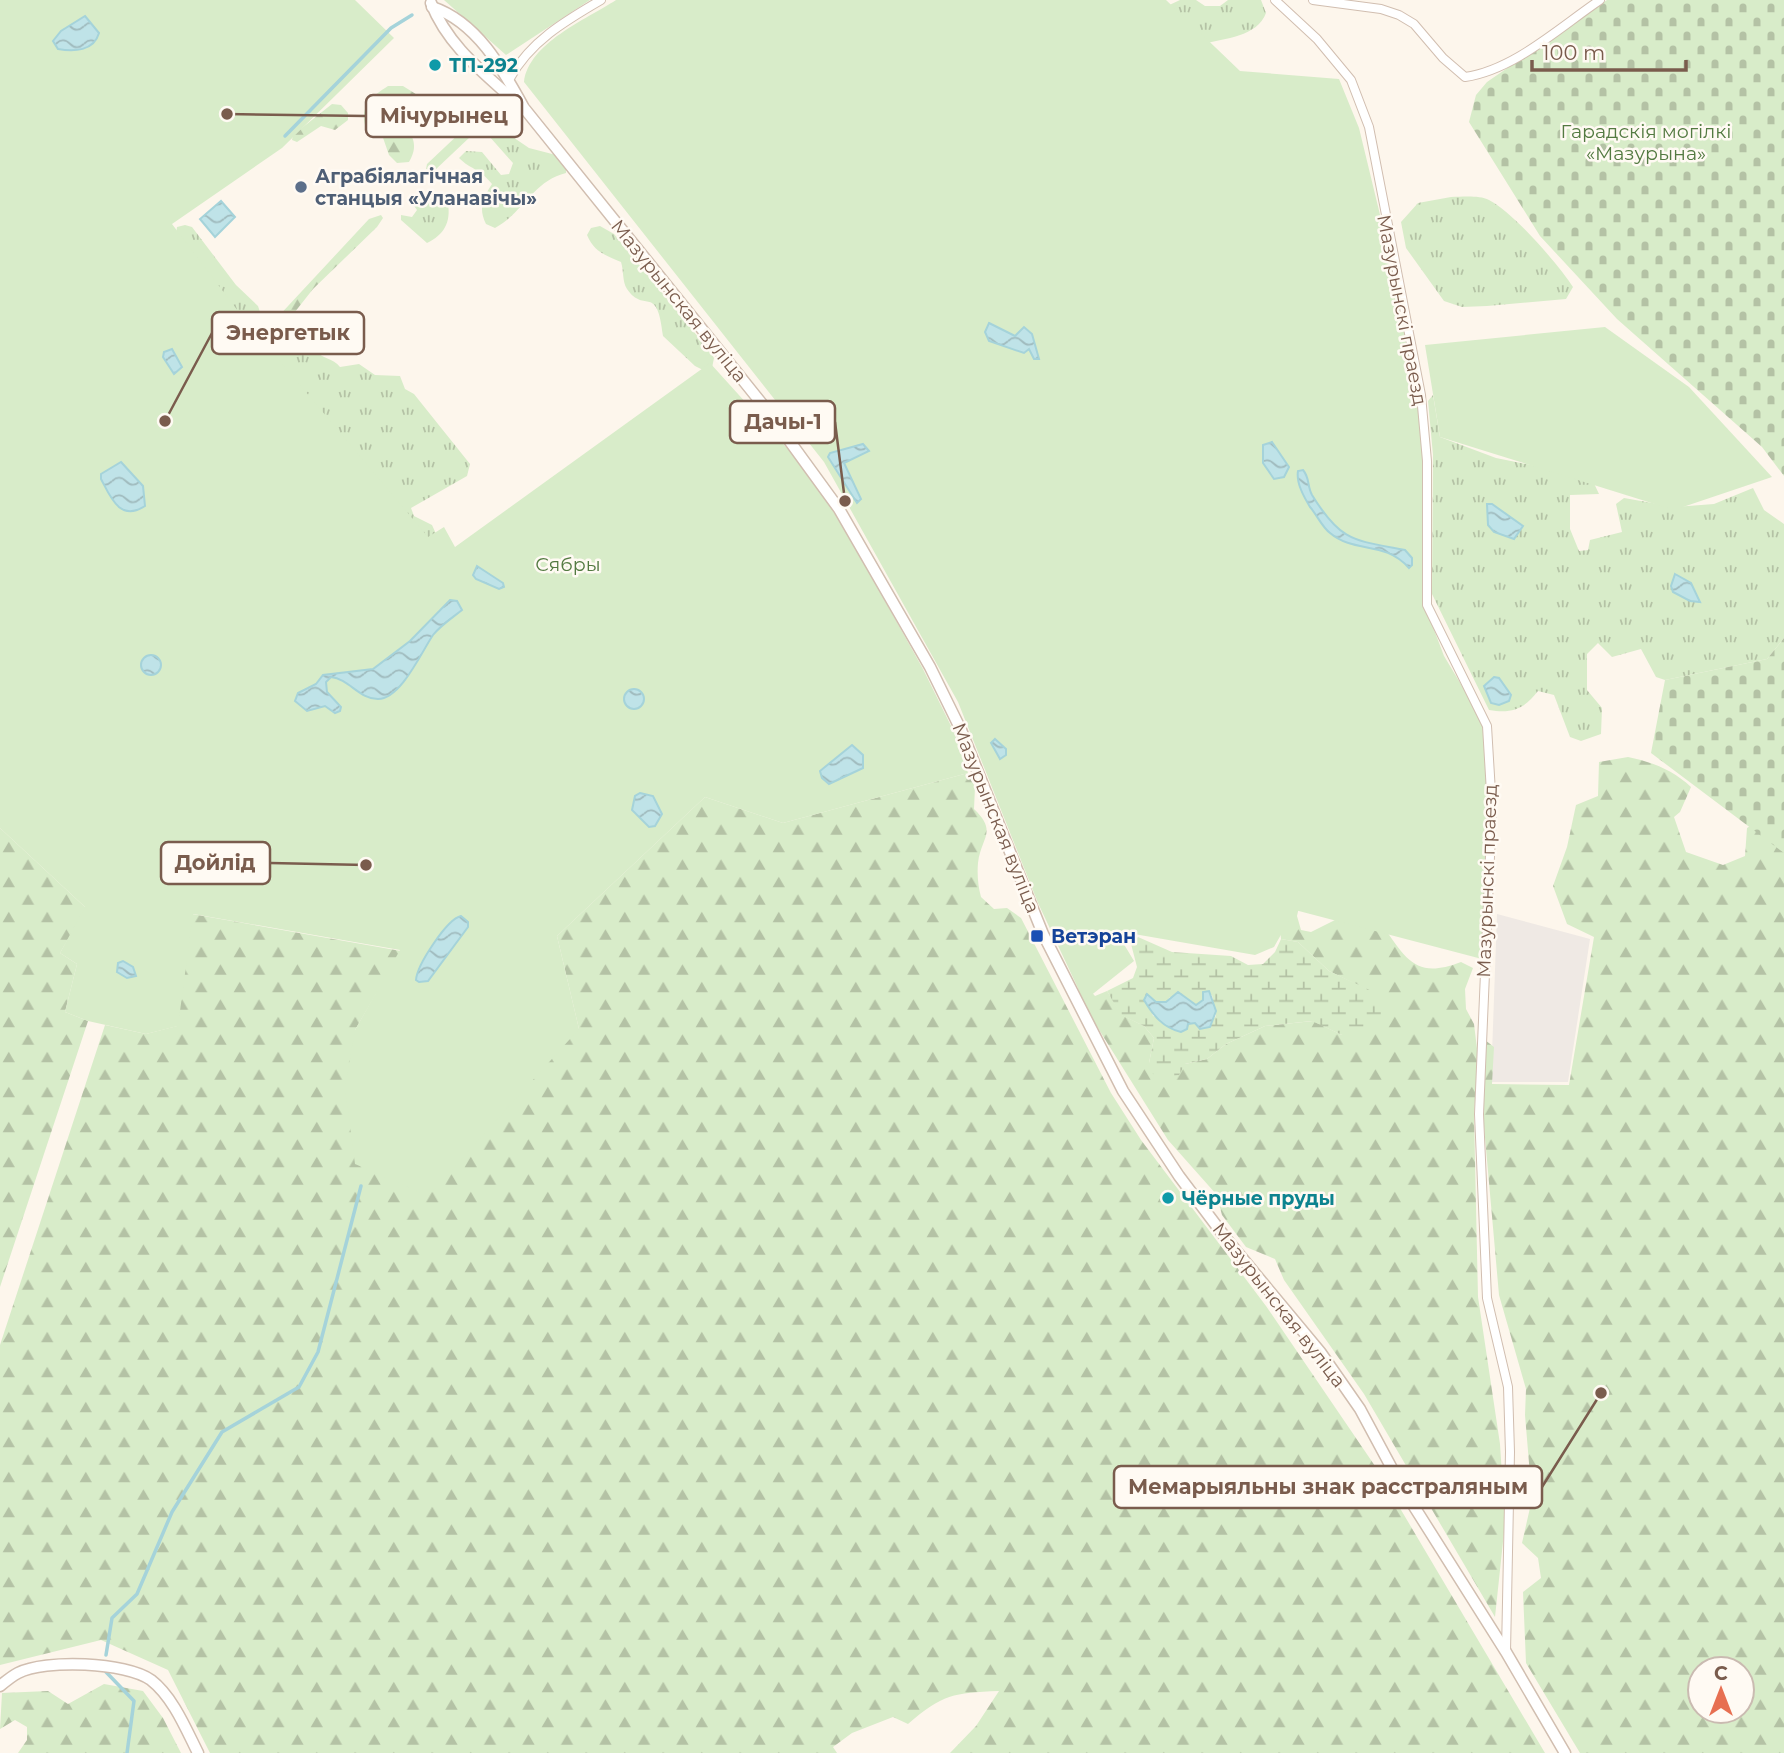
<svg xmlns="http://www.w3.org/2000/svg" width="1784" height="1753" font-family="Montserrat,sans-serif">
	<defs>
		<pattern id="grass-tufts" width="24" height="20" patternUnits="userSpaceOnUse" patternTransform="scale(1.75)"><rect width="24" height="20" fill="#d8ecc9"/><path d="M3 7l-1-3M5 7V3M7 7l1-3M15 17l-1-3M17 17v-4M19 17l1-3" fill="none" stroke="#b4c2a5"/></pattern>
		<pattern id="forest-firs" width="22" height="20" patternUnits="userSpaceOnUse" patternTransform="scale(1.75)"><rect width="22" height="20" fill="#d8ecc9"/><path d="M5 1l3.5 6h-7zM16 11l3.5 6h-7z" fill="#b4c2a5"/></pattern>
		<pattern id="wetland-marsh" width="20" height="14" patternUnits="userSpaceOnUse" patternTransform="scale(1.75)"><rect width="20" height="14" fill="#d8ecc9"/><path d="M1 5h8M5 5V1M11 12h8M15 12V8" fill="none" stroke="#b4c2a5"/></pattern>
		<pattern id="cemetery-stones" width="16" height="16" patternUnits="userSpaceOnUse" patternTransform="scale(1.75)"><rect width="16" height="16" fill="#d8ecc9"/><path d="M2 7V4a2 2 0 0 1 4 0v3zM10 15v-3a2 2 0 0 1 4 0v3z" fill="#b4c2a5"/></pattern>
		<pattern id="water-waves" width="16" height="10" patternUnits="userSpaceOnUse" patternTransform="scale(1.75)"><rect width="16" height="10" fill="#bfe3e8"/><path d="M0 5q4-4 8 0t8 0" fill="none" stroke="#a0bbbe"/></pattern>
	</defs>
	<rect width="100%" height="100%" fill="#fdf6ec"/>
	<polygon fill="#efe9e4" points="1497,914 1590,939 1568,1082 1491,1082"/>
	<g fill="url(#grass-tufts)">
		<path d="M1180,0H1196L1205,6H1220L1228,0H1261L1266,13C1257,37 1225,38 1203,44L1148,15Z"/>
		<path d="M491,129H501L529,148L556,155L566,166V173C533,181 523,213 495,228L486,224C478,208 483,198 492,184C478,167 471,170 459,158L466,151L482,152L501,175L509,174L513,163L489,136Z"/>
		<path d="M434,193L448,204C451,222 444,235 427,243L401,220V215L412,217L417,210L412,203L419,195Z"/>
		<path d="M1451,197C1462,197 1479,195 1489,200C1513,212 1558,264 1573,287L1566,299L1487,306L1462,307L1444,301L1406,248L1401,222L1418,203Z"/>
		<polygon points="185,225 192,227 236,285 258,306 261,315 249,324 240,323 176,235 177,227"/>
		<path d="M600,226L614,234L703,343L714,358L712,368L705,371L695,366L663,336C657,282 645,315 627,289C622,281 624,271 621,262C605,255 594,252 587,235L591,228Z"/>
		<path d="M338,311L342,318L338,327L315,350C322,359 333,358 340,367L359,364L375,375L400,376L405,389L414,394L470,464L467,476L411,508L414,516L432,525L437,536L426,546L254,339C266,335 269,340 279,346C304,360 324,334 331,313Z"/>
		<path d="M1433,395L1440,437L1496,458L1591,477L1599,494L1570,495V529L1579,551L1588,550L1590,540L1622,532L1616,504L1624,498L1675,507L1714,504L1753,488L1764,510L1784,524V638L1767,659L1665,680L1656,677L1641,649L1612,657L1598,643L1587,654V690L1602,708L1601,734L1581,741L1570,737L1554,695L1538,691C1524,709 1512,714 1489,710L1432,594L1433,455L1428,401Z"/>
	</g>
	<g fill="url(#forest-firs)" fill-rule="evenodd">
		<path d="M388,86H403L427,101L422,114L403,116C409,135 421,142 409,162L397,163L389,155L381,132L365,125C360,106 372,96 388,86Z"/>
		<polygon points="332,104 341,105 348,113 348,120 335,130 321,126 297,142 292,140 293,135"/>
		<polygon points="495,106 506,110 511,118 507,123 488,120 434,171 426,169 427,164 481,113"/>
		<polygon points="381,215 383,218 377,227 313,289 287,322 279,324 275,320 369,219"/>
		<path d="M1628,757C1652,762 1673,770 1691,787L1680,812L1674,817L1686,852L1723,865L1745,856L1747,828L1758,821L1784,828V1753H1580L1526,1663L1523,1592L1541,1578L1538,1558L1522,1543L1532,1499L1525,1415L1526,1389L1499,1295L1483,1115L1485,1040L1494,1047L1492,1084L1569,1085L1594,937L1567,924L1553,886L1567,847L1576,805L1598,796L1599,762ZM1700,1669H1742V1711H1700Z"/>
		<path d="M968,773L975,787L974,809C998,832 981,837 978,863C977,874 978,886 981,897L994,909L1007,908L1021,918L1111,1093L1141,1140L1266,1306L1375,1466L1545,1753H950L976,1726L999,1691C953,1693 943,1694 908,1724L893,1717L852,1733L833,1747L837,1753H210L168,1670L101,1640L0,1665V1345L105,1025L146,1034L177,1026L192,914L401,951L355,1030L579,1029L557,936L705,797L783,823Z"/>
		<polygon points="0,828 86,908 60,953 77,964 65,1012 88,1021 0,1287"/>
		<path d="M1299,907L1297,916L1301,930L1311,932L1337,919L1383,926C1407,961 1417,979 1461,962L1473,968L1465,989L1466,1009L1474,1024L1478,1057L1474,1115L1478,1297L1500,1444L1505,1523L1495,1617L1364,1394L1284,1280L1275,1259L1246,1247L1222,1215L1216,1194L1168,1140L1081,1001L1078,987L1082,981L1095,996L1107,991L1122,1015L1144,1026L1154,1038L1149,1063L1185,1064L1207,1059L1226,1044L1265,1026L1313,1021L1342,1035L1376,994L1329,971L1298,942L1281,939L1278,911Z"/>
		<polygon points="104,1684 143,1691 163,1718 181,1753 18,1753 27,1740 27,1727 15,1720 0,1729 2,1693 48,1691 68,1704"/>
	</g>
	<path fill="url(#wetland-marsh)" fill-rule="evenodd" d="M1138,937L1172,952L1231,956L1248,965L1263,964L1275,952L1281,939L1298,942L1329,971L1376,993L1384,1005L1381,1017L1372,1031L1342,1035L1312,1021L1265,1026L1226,1044L1207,1059L1185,1064L1179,1075L1164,1078L1153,1074L1149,1063L1154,1038L1144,1026L1121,1015L1107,991L1133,978L1137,967L1131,944ZM1147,995L1156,1003L1166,1002L1170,997L1196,1005L1212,995L1216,1016L1209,1023L1187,1024L1153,1016Z"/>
	<g fill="url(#cemetery-stones)">
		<polygon points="1607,0 1784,0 1784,476 1762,447 1617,319 1540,236 1469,122 1476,95 1487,82"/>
		<polygon points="1784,638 1784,853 1651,753 1665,680 1767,659"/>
	</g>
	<g fill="#d8ecc9">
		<polygon points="0,0 355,0 394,38 282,148 172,224 241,315 428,537 444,527 455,547 710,363 805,468 846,531 923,669 954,732 968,773 783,823 705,797 557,936 579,1029 428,1196 355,1164 345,1088 355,1030 400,950 193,914 178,1026 146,1034 88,1021 65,1012 77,964 60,953 85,907 0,828"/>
		<polygon points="444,0 590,0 506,55"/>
		<path d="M616,0H1166L1240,71L1339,79L1359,128L1398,289L1418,396L1424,462L1425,606L1444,656L1486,726L1490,810L1482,959L1295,910L1274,947L1255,955L1134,934L1122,941L1134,961L1084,1001L1038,903L958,702L824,462L524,82C529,43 585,20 616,0Z"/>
		<polygon points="1605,327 1689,387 1772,477 1674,510 1440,437 1425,345"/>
	</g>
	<g fill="url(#water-waves)" stroke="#a5d3da" stroke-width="2">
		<path d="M85,16L99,33C94,51 74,52 58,49L53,41L61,31Z"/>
		<polygon points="221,201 235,217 215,237 200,219"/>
		<polygon points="989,323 1015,336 1024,327 1032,334 1039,359 1034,359 1029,349 1024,353 989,341 985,332"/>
		<polygon points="172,349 182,367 174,374 163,357 164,352"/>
		<polygon points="1272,442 1289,467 1284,477 1274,479 1263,463 1263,445"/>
		<polygon points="863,444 869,451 844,463 861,499 857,503 828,457 830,453"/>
		<path d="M121,462L143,486L145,506C120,522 111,498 101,479V474Z"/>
		<path d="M1303,470C1310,478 1307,486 1312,495C1341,542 1353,540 1405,550L1412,558V565L1409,568C1384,540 1355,554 1330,533C1322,527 1317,515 1310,507C1304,497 1296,483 1298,471Z"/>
		<polygon points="1487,504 1492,504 1523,526 1514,539 1494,532 1488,525"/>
		<polygon points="477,566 503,583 504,587 499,589 476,579 473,575"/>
		<polygon points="1675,574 1691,583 1700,602 1690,601 1673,592 1671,586"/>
		<path d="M450,600L457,601L462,610C452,618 441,625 433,635C422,651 401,699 378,699C359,699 349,679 331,677L326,682L327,692L341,707L340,711L335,713L325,706L307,711L295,701L298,693L316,684L323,675L373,669L410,641Z"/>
		<circle cx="151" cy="665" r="10"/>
		<polygon points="1494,677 1499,678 1511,695 1509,701 1499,705 1491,703 1484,686"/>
		<circle cx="634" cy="699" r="10"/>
		<polygon points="995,739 1006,749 1006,755 1000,759 991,743"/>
		<polygon points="852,745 863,755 863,768 829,784 822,778 820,771"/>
		<polygon points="640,793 653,796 662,814 655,826 649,827 632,810 635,796"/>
		<path d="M461,916L468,922V927L428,981L419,982L416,980C417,965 447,919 461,916Z"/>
		<polygon points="123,961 133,967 136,976 127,978 117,972 118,963"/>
		<path d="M1209,991L1216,1011L1210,1027L1200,1029L1195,1023L1188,1024L1187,1029L1181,1032C1163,1028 1153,1015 1144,1000L1147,994L1156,1002H1166L1178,992L1196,1005L1203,1000V992Z"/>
	</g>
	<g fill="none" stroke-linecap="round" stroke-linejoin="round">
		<g stroke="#a5d3da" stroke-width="3.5">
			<polyline points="285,136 391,28 412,15"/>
			<polyline points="106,1655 112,1618 137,1594 172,1512 222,1432 299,1387 318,1352 361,1186"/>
			<polyline points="106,1672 134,1701 127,1753"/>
		</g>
		<defs>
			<g id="minor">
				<polyline points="1275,0 1317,39 1351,80 1369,127 1421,395 1427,461 1427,605 1487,726 1492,809 1479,1114 1487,1298 1508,1387 1510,1452 1506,1652"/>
				<path d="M1313,0L1381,9L1399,15L1414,24L1443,58L1465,77C1514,70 1560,27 1600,0"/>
				<path d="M509,80C529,42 565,21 601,0"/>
			</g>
			<g id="tertiary">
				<path d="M431,3C448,46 483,72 517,103"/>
				<path d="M432,7C477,22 502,68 524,108L767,410L839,509L930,667L961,730L1043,934L1123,1091L1179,1176L1228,1241L1321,1353L1360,1409L1403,1489L1506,1652L1565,1753"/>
				<path d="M0,1686C6,1681 12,1676 18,1673C45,1659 126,1662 151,1680C173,1697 186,1729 198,1753"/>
			</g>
		</defs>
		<use href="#minor" stroke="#d1beb0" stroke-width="10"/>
		<use href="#tertiary" stroke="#d1beb0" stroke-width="13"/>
		<use href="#minor" stroke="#fff" stroke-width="8"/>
		<use href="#tertiary" stroke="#fff" stroke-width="10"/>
	</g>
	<g fill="#0f9aa8" stroke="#fffaf3" stroke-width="2.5">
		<circle cx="435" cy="65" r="7"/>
		<circle cx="1168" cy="1198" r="7"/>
	</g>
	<circle fill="#5c6f8a" stroke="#fffaf3" stroke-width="2.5" cx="301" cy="187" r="7"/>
	<rect fill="#1a4fb4" stroke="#fffaf3" stroke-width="2.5" x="1030" y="929" width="14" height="14" rx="3.5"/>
	<g text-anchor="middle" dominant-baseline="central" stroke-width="5" stroke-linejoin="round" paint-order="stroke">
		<g font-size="19" font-weight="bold" fill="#0d838f" stroke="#fffaf3" text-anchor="start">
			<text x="449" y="65">ТП-292</text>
			<text x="1182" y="1198">Чёрные пруды</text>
		</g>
		<g font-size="19" fill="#537a41" stroke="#fffaf3">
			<text x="1646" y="131">Гарадскія могілкі<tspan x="1646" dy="22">«Мазурына»</tspan></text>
			<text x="568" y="564">Сябры</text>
		</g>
		<g font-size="19" font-weight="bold" fill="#4e5e75" stroke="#fffaf3" text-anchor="start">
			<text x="315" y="176">Аграбіялагічная<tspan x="315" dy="22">станцыя «Уланавічы»</tspan></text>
		</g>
		<g font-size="19" fill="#7a5c4d" stroke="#fffaf3">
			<text transform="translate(679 301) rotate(51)">Мазурынская вуліца</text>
			<text transform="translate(1402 310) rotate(79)">Мазурынскі праезд</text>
			<text transform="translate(996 818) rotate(68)">Мазурынская вуліца</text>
			<text transform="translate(1487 881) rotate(-88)">Мазурынскі праезд</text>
			<text transform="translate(1279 1305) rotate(52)">Мазурынская вуліца</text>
		</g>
		<g font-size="19" font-weight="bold" fill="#164399" stroke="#fffaf3" text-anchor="start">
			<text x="1051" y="936">Ветэран</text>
		</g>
	</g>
	<path fill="none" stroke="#7a5c4d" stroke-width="2.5" d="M227 114L366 116M165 421L212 333M845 501L835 422M366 865L270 863M1601 1393L1542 1487"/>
	<g fill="#7a5c4d" stroke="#fffaf3" stroke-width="2.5">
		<circle cx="227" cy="114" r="7"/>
		<circle cx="165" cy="421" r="7"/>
		<circle cx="845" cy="501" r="7"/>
		<circle cx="366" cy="865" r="7"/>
		<circle cx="1601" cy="1393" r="7"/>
	</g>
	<g fill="#fffaf3" stroke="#7a5c4d" stroke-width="2.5">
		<rect x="366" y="95" width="156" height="42" rx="7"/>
		<rect x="212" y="312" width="152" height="42" rx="7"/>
		<rect x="730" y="401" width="105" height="42" rx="7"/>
		<rect x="161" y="842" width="109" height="42" rx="7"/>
		<rect x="1114" y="1466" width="428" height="42" rx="7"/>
	</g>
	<g font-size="21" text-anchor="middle" font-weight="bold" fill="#7a5c4d">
		<text x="444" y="123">Мічурынец</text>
		<text x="288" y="340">Энергетык</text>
		<text x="783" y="429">Дачы-1</text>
		<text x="215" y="870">Дойлід</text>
		<text x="1328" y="1494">Мемарыяльны знак расстраляным</text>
	</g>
	<g transform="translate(1721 1690)"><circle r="33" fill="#fffaf3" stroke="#cabbb1" stroke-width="2"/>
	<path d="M0-5L12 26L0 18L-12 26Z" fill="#e76f51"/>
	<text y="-10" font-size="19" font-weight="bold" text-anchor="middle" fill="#7a5c4d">С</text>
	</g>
	<path d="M1532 60v10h154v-10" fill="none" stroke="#7a5c4d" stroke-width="3.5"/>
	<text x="1542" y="60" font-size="21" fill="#7a5c4d" stroke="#fffaf3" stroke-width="5" paint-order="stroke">100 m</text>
</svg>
